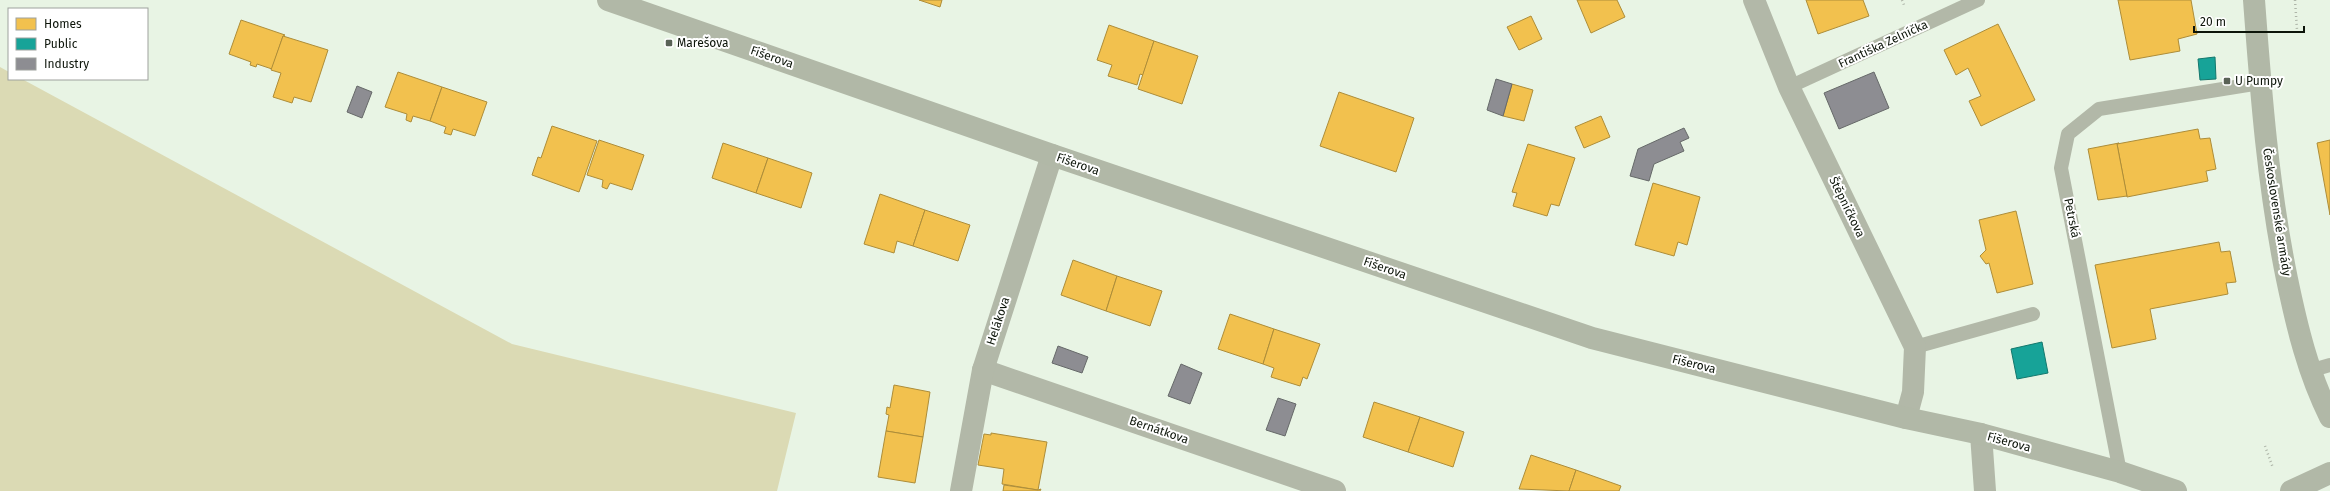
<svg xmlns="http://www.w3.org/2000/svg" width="2330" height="491" font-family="'Fira Sans',sans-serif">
	<rect width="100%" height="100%" fill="#e8f4e4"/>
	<polygon fill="#dbdab4" points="0,67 9,72 9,79 22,79 512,344 796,413 777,491 0,491"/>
	<g fill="#f2c14e" stroke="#ad8d39">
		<polygon points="919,0 942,0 940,7"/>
		<polygon points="1577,0 1617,0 1625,17 1591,33"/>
		<polygon points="1806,0 1863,0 1869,16 1818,34"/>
		<polygon points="2118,0 2191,0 2197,34 2178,39 2180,51 2130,60"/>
		<polygon points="1531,16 1542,39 1519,50 1507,27"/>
		<polygon points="241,20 285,35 283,36 272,69 257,64 256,67 250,65 251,62 229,54"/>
		<polygon points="1998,24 2035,100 1981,126 1969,101 1981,96 1968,68 1956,75 1944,50"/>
		<polygon points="1109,25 1154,41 1143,75 1140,74 1137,85 1108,76 1112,65 1097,60"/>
		<polygon points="283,36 328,50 311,102 294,97 292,103 273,97 281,73 271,70"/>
		<polygon points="1154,41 1198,56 1182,104 1138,89"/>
		<polygon points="398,72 442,87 430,121 413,116 411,122 406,120 407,114 385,107"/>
		<polygon points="1512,84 1533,90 1524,121 1503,116"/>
		<polygon points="442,87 487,102 475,136 453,129 451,135 444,133 446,127 430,121"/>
		<polygon points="1339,92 1414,118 1396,172 1320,146"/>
		<polygon points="1601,116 1610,137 1584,148 1575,127"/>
		<polygon points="552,126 597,141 579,192 532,175 538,157 541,158"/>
		<polygon points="2198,129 2200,139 2210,138 2216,169 2206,171 2208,181 2127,197 2117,144"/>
		<polygon points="599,140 644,155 632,190 610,183 607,189 602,187 603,180 587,175"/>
		<polygon points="2330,140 2330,215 2317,143"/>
		<polygon points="723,143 768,158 756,193 712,178"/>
		<polygon points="2119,143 2117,144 2127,196 2098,200 2088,149"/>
		<polygon points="1528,144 1575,158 1559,206 1551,204 1547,216 1513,206 1517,193 1512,192"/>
		<polygon points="768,158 812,173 801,208 756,193"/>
		<polygon points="1653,183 1700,197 1687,245 1678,242 1674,256 1635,245"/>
		<polygon points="880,194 925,210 913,246 897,241 894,253 864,244"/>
		<polygon points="925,210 970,225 958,261 913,246"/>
		<polygon points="2016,211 2033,284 1997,293 1989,263 1986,264 1980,256 1986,250 1979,220"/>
		<polygon points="2219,242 2221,252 2230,251 2236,282 2226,283 2228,294 2150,309 2156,339 2112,348 2095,265"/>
		<polygon points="1073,260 1117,276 1106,311 1061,295"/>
		<polygon points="1117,276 1162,291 1150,326 1106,311"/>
		<polygon points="1230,314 1274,329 1263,364 1218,349"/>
		<polygon points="1274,329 1320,344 1307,379 1303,377 1300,386 1271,377 1274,368 1263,364"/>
		<polygon points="894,385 930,392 923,437 886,431 889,415 886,414 887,407 890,408"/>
		<polygon points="1374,402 1420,417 1408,452 1363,437"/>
		<polygon points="1420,417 1464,432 1453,467 1408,452"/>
		<polygon points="886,431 923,437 915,483 878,477"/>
		<polygon points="991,433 1047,442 1038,490 1002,484 1004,469 978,465 984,434 991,435"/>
		<polygon points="1531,455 1576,470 1569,491 1519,489"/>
		<polygon points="1576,470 1621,486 1619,491 1569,491"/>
		<polygon points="1004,485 1038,490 1041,489 1040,491 1003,491"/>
	</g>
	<g fill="#17a398" stroke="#14786d">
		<polygon points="2215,57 2216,79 2200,80 2198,59"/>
		<polygon points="2042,342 2048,373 2017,379 2011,349"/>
	</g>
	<g fill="#8d8d92" stroke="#666969">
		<polygon points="1874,72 1889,108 1839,129 1824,93"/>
		<polygon points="1496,79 1512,84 1503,116 1487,110"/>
		<polygon points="357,86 372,92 362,118 347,112"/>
		<polygon points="1684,128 1689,138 1680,142 1684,151 1654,164 1649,181 1630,176 1638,149"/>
		<polygon points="1058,346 1088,357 1082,373 1052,363"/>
		<polygon points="1181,364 1202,373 1190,404 1168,396"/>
		<polygon points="1278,398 1296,404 1285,436 1266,430"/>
	</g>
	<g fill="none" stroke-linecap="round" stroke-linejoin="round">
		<g stroke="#aeb5a8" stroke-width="2.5" stroke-dasharray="1 3" stroke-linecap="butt">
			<polyline points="1902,0 1904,5"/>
			<polyline points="2295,0 2297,30"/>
			<polyline points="2265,446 2273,468"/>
		</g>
		<g stroke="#b2b8a8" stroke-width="14">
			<polyline points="1789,87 1978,0"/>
			<polyline points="1915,347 2033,314"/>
			<polyline points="2309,371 2330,365"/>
			<polyline points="2120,472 2061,168 2068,134 2099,109 2260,83"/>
		</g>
		<g stroke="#b2b8a8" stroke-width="22">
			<polyline points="1754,0 1789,87 1915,347 1913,392 1906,418"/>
			<polyline points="983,370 1335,491"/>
			<polyline points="1981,434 1985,491"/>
			<polyline points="961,491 983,370 1052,155"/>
		</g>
		<g stroke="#b1b8a7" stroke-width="22">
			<polyline points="608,0 1052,155 1592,338 1906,418 1981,434 2120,472 2176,491"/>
			<path d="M2254,0C2261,94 2268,187 2287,279C2297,327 2308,373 2330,417"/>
			<polyline points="2291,491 2330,473"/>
		</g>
	</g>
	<g fill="#596256" stroke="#fff" stroke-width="1.5">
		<rect x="665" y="39" width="8" height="8" rx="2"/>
		<rect x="2223" y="77" width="8" height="8" rx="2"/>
	</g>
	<g text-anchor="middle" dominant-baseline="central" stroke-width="4" stroke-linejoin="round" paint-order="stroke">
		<g font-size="12" fill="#0c1409" stroke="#fff" text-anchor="start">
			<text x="677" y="43">Marešova</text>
			<text x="2235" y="81">U Pumpy</text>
		</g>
		<g font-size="12" fill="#0c1409" stroke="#fff">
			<text transform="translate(1883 44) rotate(-25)">Františka Zelníčka</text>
			<text transform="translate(772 57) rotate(19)">Fišerova</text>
			<text transform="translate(1078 164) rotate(19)">Fišerova</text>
			<text transform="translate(1847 207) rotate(64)">Štěpničkova</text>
			<text transform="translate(2277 212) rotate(81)">Československé armády</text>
			<text transform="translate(2072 218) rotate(79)">Petrská</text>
			<text transform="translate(1385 268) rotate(19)">Fišerova</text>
			<text transform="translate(998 321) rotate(-72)">Helákova</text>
			<text transform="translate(1694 364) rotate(14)">Fišerova</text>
			<text transform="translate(1159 430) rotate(19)">Bernátkova</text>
			<text transform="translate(2009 442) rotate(15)">Fišerova</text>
		</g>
	</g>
	<rect x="8" y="8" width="140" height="72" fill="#ffffff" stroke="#9ea19d"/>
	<rect x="16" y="18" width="20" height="12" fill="#f2c14e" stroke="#9ea19d"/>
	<text x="44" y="28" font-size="12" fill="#0c1409">Homes</text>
	<rect x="16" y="38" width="20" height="12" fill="#17a398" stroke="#9ea19d"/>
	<text x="44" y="48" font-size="12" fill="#0c1409">Public</text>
	<rect x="16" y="58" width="20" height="12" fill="#8d8d92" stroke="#9ea19d"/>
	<text x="44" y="68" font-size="12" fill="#0c1409">Industry</text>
	<path d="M2194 26v6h110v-6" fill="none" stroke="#0c1409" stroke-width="2"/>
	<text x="2200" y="26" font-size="12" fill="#0c1409" stroke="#ffffff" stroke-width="3" paint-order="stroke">20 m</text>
</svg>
